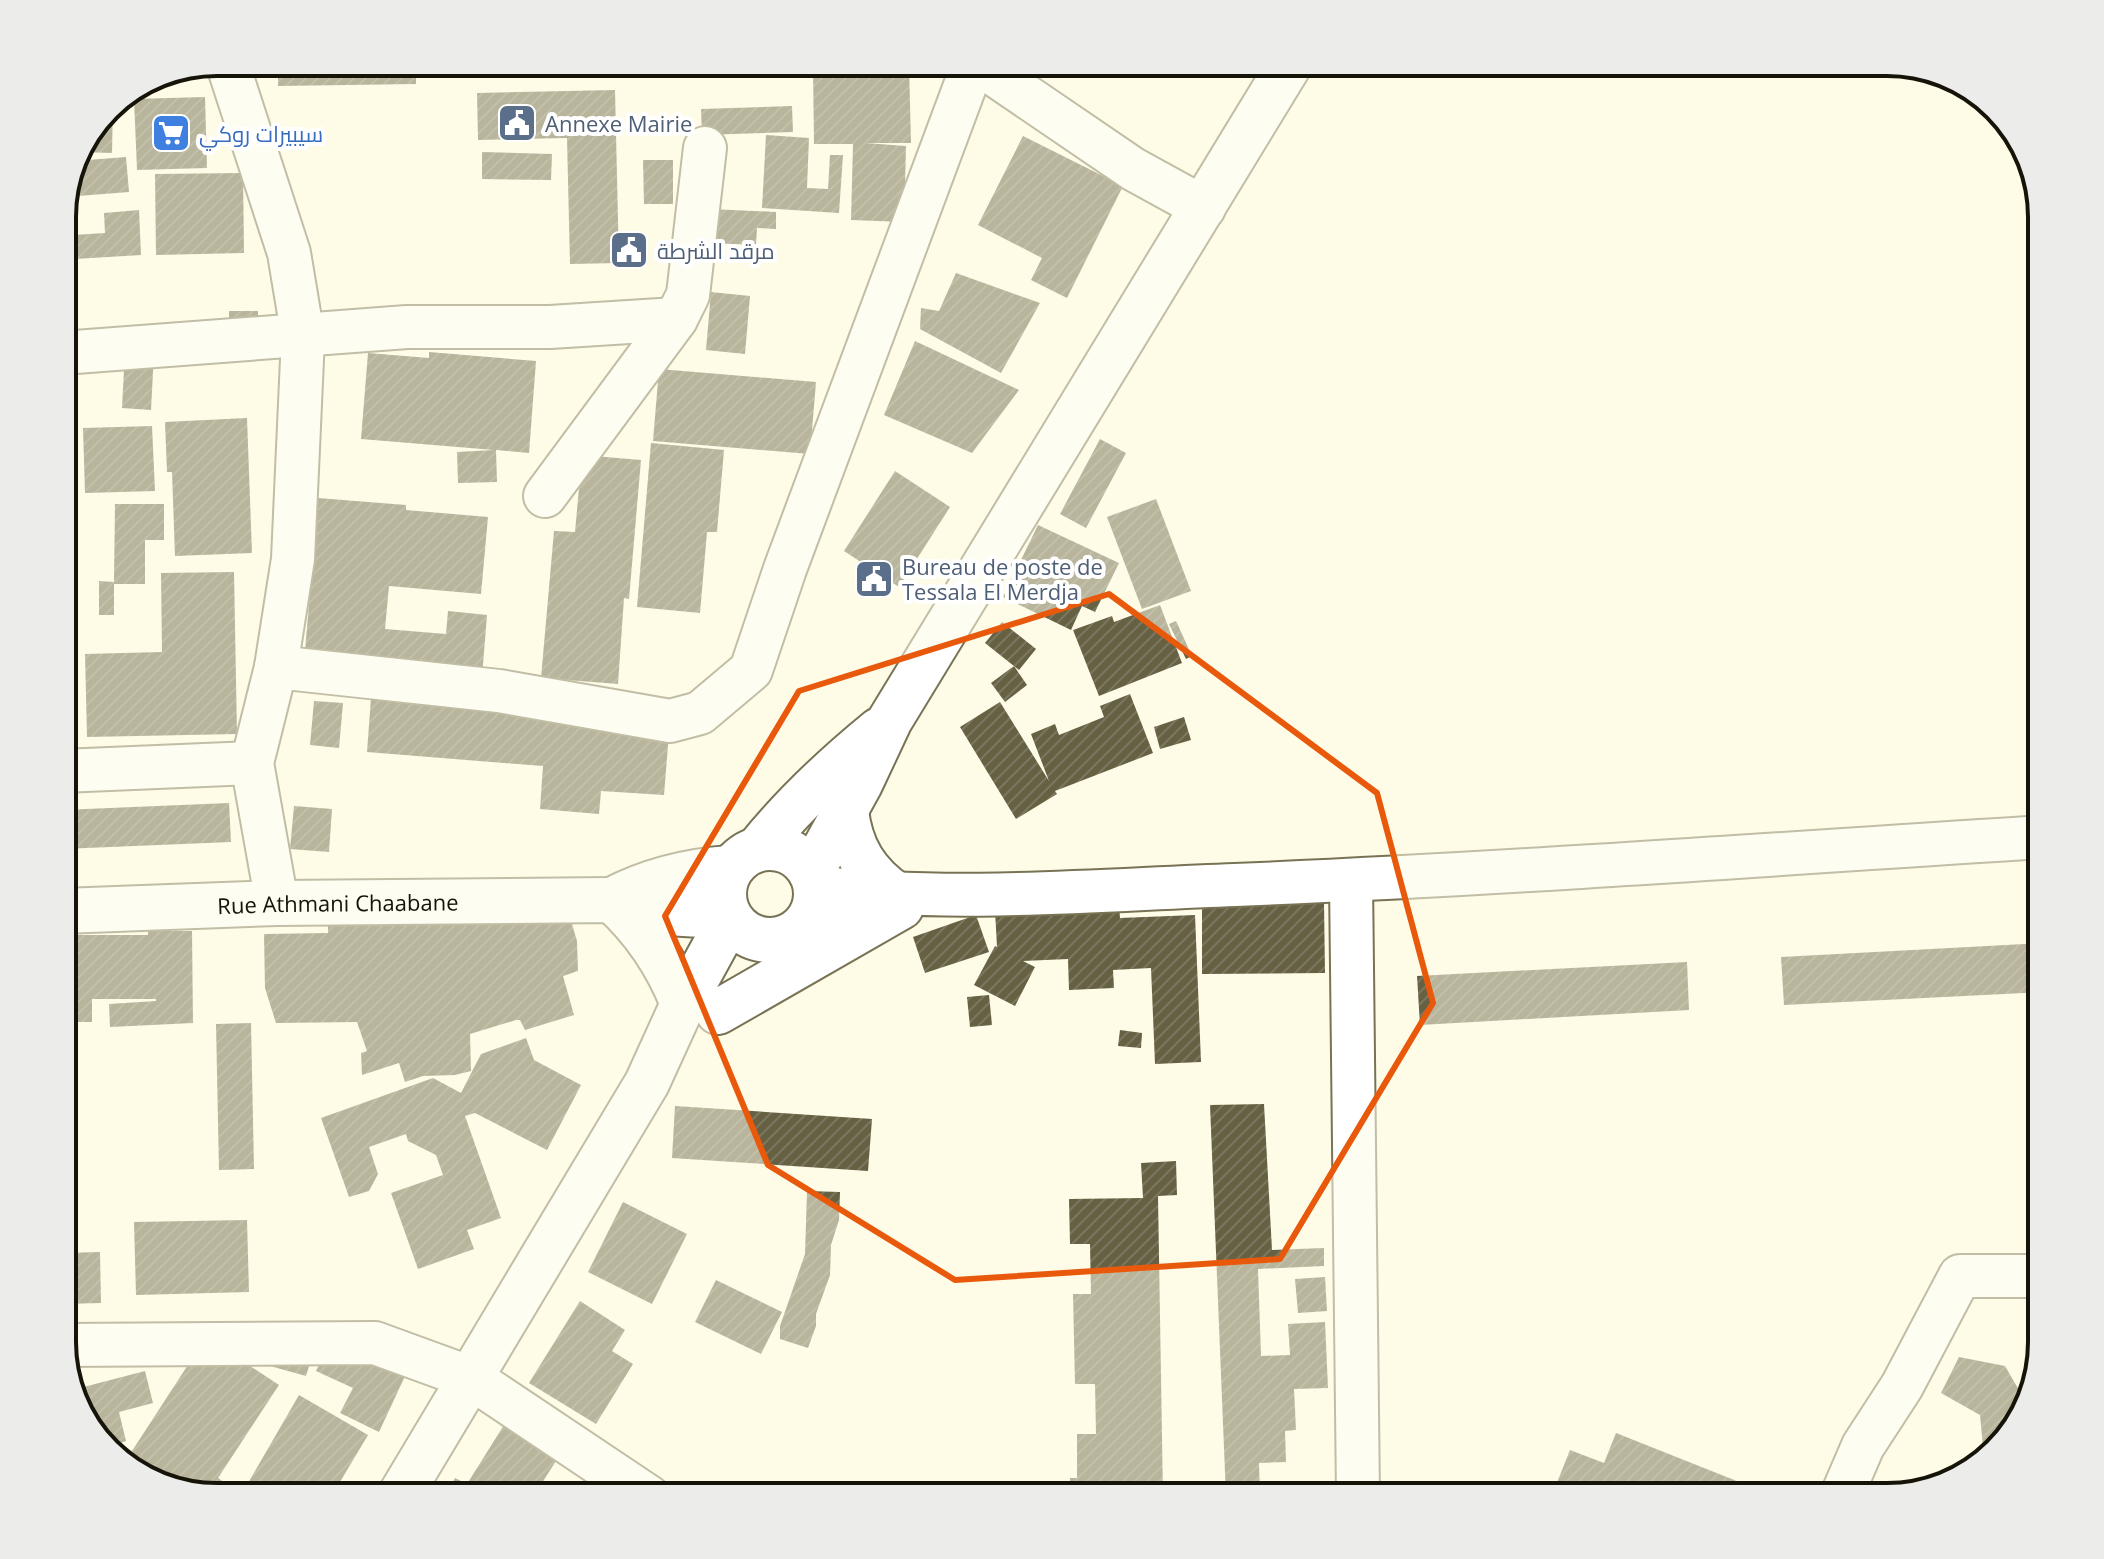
<svg xmlns="http://www.w3.org/2000/svg" width="2104" height="1559" font-family="'Open Sans',Cairo,sans-serif">
	<defs>
		<pattern id="building-hatch" width="6" height="6" patternUnits="userSpaceOnUse" patternTransform="scale(2)"><rect width="6" height="6" fill="#666143"/><path d="M-1 1l2-2M0 6l6-6M5 7l2-2" fill="none" stroke="#7b7760"/></pattern>
	</defs>
	<rect width="100%" height="100%" fill="#fefbe7"/>
	<g fill="url(#building-hatch)">
		<polygon points="278,62 416,62 416,84 278,86"/>
		<polygon points="909,65 911,143 865,143 906,146 904,222 851,220 853,144 814,144 813,67"/>
		<polygon points="615,90 619,263 570,264 567,138 478,140 477,93"/>
		<polygon points="205,97 207,168 137,170 134,99"/>
		<polygon points="113,103 112,153 77,152 78,149"/>
		<polygon points="792,106 793,132 702,135 701,109"/>
		<polygon points="766,135 809,138 807,188 828,189 830,155 843,155 839,213 762,208"/>
		<polygon points="1023,136 1123,186 1067,298 1031,280 1042,258 978,225"/>
		<polygon points="482,152 552,154 551,180 482,179"/>
		<polygon points="126,157 129,192 65,197 75,161"/>
		<polygon points="643,160 673,160 673,204 644,204"/>
		<polygon points="243,173 244,253 156,255 155,174"/>
		<polygon points="710,209 776,212 776,229 757,228 756,245 709,243"/>
		<polygon points="139,210 141,255 75,259 73,235 105,233 104,213"/>
		<polygon points="956,273 1040,303 1001,373 920,329 921,308 939,311"/>
		<polygon points="711,292 750,296 745,354 706,350"/>
		<polygon points="229,311 258,311 258,329 229,330"/>
		<polygon points="915,341 1019,390 972,453 884,415"/>
		<polygon points="125,351 154,353 151,410 122,408"/>
		<polygon points="429,352 536,361 529,453 496,450 497,482 458,483 457,452 494,450 361,439 368,353 429,358"/>
		<polygon points="659,369 816,382 810,454 653,441"/>
		<polygon points="247,418 252,553 175,556 172,472 167,472 165,422"/>
		<polygon points="152,426 155,491 85,493 83,428"/>
		<polygon points="1100,439 1126,453 1086,528 1060,514"/>
		<polygon points="651,443 724,450 717,532 707,532 700,613 637,607"/>
		<polygon points="582,455 641,460 629,599 624,598 618,684 541,678 554,531 575,532"/>
		<polygon points="895,471 950,507 899,587 844,551"/>
		<polygon points="318,498 406,505 406,510 488,517 481,594 389,586 385,629 446,634 448,611 487,615 482,677 304,663"/>
		<polygon points="1156,499 1191,591 1142,609 1107,517"/>
		<polygon points="115,504 164,504 164,540 145,540 145,584 114,584 114,615 99,615 99,581 114,582"/>
		<polygon points="1038,525 1119,563 1095,612 1082,606 1071,630 1003,597"/>
		<polygon points="234,572 237,734 87,737 85,654 162,652 161,573"/>
		<polygon points="62,601 71,601 78,744 62,745"/>
		<polygon points="1160,605 1182,663 1099,696 1073,630 1112,616 1114,622"/>
		<polygon points="1176,621 1192,656 1186,659 1169,624"/>
		<polygon points="1002,622 1036,649 1019,670 985,643"/>
		<polygon points="1014,666 1027,685 1005,702 991,683"/>
		<polygon points="1130,694 1153,753 1055,791 1057,794 1016,819 960,727 1000,702 1049,781 1031,734 1055,724 1059,735 1104,717 1100,706"/>
		<polygon points="371,698 670,721 664,795 601,791 599,814 540,809 543,766 367,752"/>
		<polygon points="314,701 343,703 339,748 310,745"/>
		<polygon points="1184,717 1191,740 1160,749 1154,727"/>
		<polygon points="229,803 231,842 62,849 62,810"/>
		<polygon points="294,806 332,809 329,852 290,849"/>
		<polygon points="1324,902 1325,973 1202,974 1202,903"/>
		<polygon points="1119,906 1120,918 1195,915 1201,1062 1155,1064 1151,968 1113,970 1114,988 1069,990 1068,959 1023,961 1035,967 1015,1006 974,985 995,946 997,947 995,910"/>
		<polygon points="569,914 577,941 578,971 563,976 574,1015 525,1030 520,1020 516,1020 470,1034 471,1071 455,1075 423,1076 405,1082 399,1063 362,1075 361,1053 367,1051 357,1022 276,1023 265,988 264,934 328,933 328,918"/>
		<polygon points="976,915 989,952 925,973 913,937"/>
		<polygon points="148,931 192,931 193,1023 110,1027 109,1004 156,1001 156,999 92,999 92,1022 62,1022 62,935 148,935"/>
		<polygon points="2042,943 2042,992 1784,1005 1781,957"/>
		<polygon points="1687,962 1689,1010 1420,1025 1417,976"/>
		<polygon points="989,995 992,1025 970,1027 967,997"/>
		<polygon points="251,1023 254,1169 219,1170 216,1024"/>
		<polygon points="1120,1030 1142,1033 1141,1048 1118,1046"/>
		<polygon points="526,1038 534,1060 581,1085 547,1150 475,1113 465,1116 501,1218 467,1230 474,1249 418,1269 391,1193 443,1175 436,1155 408,1141 406,1134 369,1147 378,1174 369,1191 349,1197 321,1118 433,1078 461,1093 481,1054"/>
		<polygon points="1264,1104 1272,1250 1324,1248 1324,1266 1258,1269 1261,1356 1290,1355 1288,1324 1325,1322 1328,1388 1294,1389 1296,1430 1285,1431 1286,1462 1259,1463 1260,1497 1226,1497 1210,1105"/>
		<polygon points="675,1106 872,1119 868,1171 672,1158"/>
		<polygon points="1176,1161 1177,1195 1158,1196 1163,1497 1070,1497 1070,1478 1077,1478 1077,1434 1096,1434 1095,1384 1075,1384 1073,1294 1091,1294 1090,1244 1070,1244 1069,1199 1143,1198 1141,1163"/>
		<polygon points="2033,1167 2042,1168 2042,1198 2033,1198"/>
		<polygon points="807,1191 840,1192 839,1220 831,1245 830,1275 816,1314 816,1326 808,1348 780,1339 780,1326 805,1254"/>
		<polygon points="623,1202 687,1234 652,1304 588,1272"/>
		<polygon points="247,1220 249,1292 136,1295 134,1222"/>
		<polygon points="100,1252 101,1303 62,1304 62,1253"/>
		<polygon points="1325,1277 1327,1311 1298,1313 1295,1279"/>
		<polygon points="716,1280 782,1312 761,1354 695,1322"/>
		<polygon points="580,1301 625,1330 612,1351 633,1364 596,1424 529,1383"/>
		<polygon points="210,1331 247,1364 279,1385 218,1478 240,1493 237,1497 216,1497 175,1483 178,1479 168,1472 163,1479 123,1465 113,1453 120,1443 107,1446 78,1411 72,1390 145,1371 153,1403 119,1412 126,1441 120,1443 132,1451"/>
		<polygon points="278,1339 314,1350 306,1376 270,1366"/>
		<polygon points="331,1340 406,1374 379,1432 340,1413 353,1388 316,1371"/>
		<polygon points="1959,1357 2005,1366 2023,1397 2010,1436 1984,1458 1980,1415 1941,1393"/>
		<polygon points="299,1395 368,1435 331,1497 240,1497"/>
		<polygon points="509,1417 563,1450 533,1497 445,1497 455,1478 467,1484"/>
		<polygon points="1616,1433 1777,1497 1558,1497 1560,1492 1554,1490 1570,1450 1604,1463"/>
	</g>
	<g fill="none" stroke-linecap="round" stroke-linejoin="round">
		<defs>
			<g id="minor">
				<polyline points="227,62 289,253 303,337 293,559 276,667 252,763 277,903"/>
				<polyline points="976,62 1133,169 1204,208"/>
				<polyline points="62,353 407,327 550,327 676,319"/>
				<polyline points="545,496 676,319 688,295 705,148"/>
				<polyline points="276,667 499,691 670,721 700,713 751,670 785,569 974,62"/>
				<polyline points="62,771 252,763"/>
				<polyline points="1351,880 1358,1497"/>
				<path d="M815,887C955,903 1095,890 1235,885C1504,874 1773,854 2042,837"/>
				<polyline points="800,928 885,911"/>
				<polyline points="62,1345 375,1343 471,1378 649,1497"/>
				<polyline points="1841,1497 1863,1446 1902,1386 1960,1276 2042,1276"/>
			</g>
			<g id="major">
				<path d="M846,810C850,848 866,874 897,895"/>
				<circle cx="770" cy="894" r="46"/>
				<path d="M758,849C794,804 835,766 879,730"/>
				<polyline points="811,873 860,784 890,720 1291,62"/>
				<path d="M612,900C645,930 667,963 683,1004"/>
				<path d="M612,900C650,880 687,871 730,868"/>
				<path id="s1" d="M62,911L277,903L612,900C651,913 687,917 727,914"/>
				<polyline points="718,1012 901,907"/>
				<polyline points="399,1497 647,1083 683,1004 730,918"/>
			</g>
		</defs>
		<use href="#minor" stroke="#787355" stroke-width="46"/>
		<use href="#major" stroke="#787355" stroke-width="48"/>
		<use href="#minor" stroke="#fff" stroke-width="42"/>
		<use href="#major" stroke="#fff" stroke-width="44"/>
	</g>
	<path d="M0 0H2104V1559H0ZM1109,594L1377,793L1433,1003L1280,1259L955,1280L768,1165L665,916L799,691Z" fill="#fefbe7" fill-opacity=".55" fill-rule="evenodd"/>
	<path fill="none" stroke="#e8590c" stroke-width="6" stroke-linejoin="round" d="M1109,594L1377,793L1433,1003L1280,1259L955,1280L768,1165L665,916L799,691Z"/>
	<defs>
		<symbol id="civic-square" viewBox="-11 -11 22 22"><rect x="-9" y="-9" width="18" height="18" rx="4" fill="#5c6f8a" stroke="#fff"/><path d="M-.6-6.5H3V-4.5H.6V-3L4-1V1h2V6H-6V1h2V-1L-.6-3ZM-1.2 2.5V6h2.4V2.5Z" fill="#fff"/></symbol>
		<symbol id="supermarket-square" viewBox="-11 -11 22 22"><rect x="-9" y="-9" width="18" height="18" rx="4" fill="#3f7fe0" stroke="#fff"/><path d="M-6-5.5h2.5l.6 2H6L4.5 2H-2.5L-4.4-4H-6ZM-1.5 3.2a1.3 1.3 0 1 0 .1 0ZM3 3.2a1.3 1.3 0 1 0 .1 0Z" fill="#fff"/></symbol>
	</defs>
	<g fill-rule="evenodd">
		<use href="#civic-square" x="495" y="101" width="44" height="44"/>
		<use href="#supermarket-square" x="149" y="111" width="44" height="44"/>
		<use href="#civic-square" x="607" y="228" width="44" height="44"/>
		<use href="#civic-square" x="852" y="557" width="44" height="44"/>
	</g>
	<g text-anchor="middle" dominant-baseline="central" stroke-width="8" stroke-linejoin="round" paint-order="stroke">
		<g font-size="22" fill="#4e5e75" stroke="#fff" text-anchor="start">
			<text x="545" y="123">Annexe Mairie</text>
			<text x="657" y="250">مرقد الشرطة</text>
			<text x="902" y="566">Bureau de poste de<tspan x="902" dy="25">Tessala El Merdja</tspan></text>
		</g>
		<g font-size="22" fill="#366cbe" stroke="#fff" text-anchor="start">
			<text x="199" y="133">سيبيرات روكي</text>
		</g>
		<g font-size="22" fill="#161308" stroke="#fff">
			<text stroke="none"><textPath href="#s1" startOffset="276">Rue Athmani Chaabane</textPath></text>
		</g>
	</g>
	<path d="M0 0H2104V1559H0ZM217 76H1887A141 141 0 0 1 2028 217V1342A141 141 0 0 1 1887 1483H217A141 141 0 0 1 76 1342V217A141 141 0 0 1 217 76Z" fill="#ececeb" fill-rule="evenodd"/>
	<path fill="none" stroke="#161308" stroke-width="4" d="M217 76H1887A141 141 0 0 1 2028 217V1342A141 141 0 0 1 1887 1483H217A141 141 0 0 1 76 1342V217A141 141 0 0 1 217 76Z"/>
</svg>
